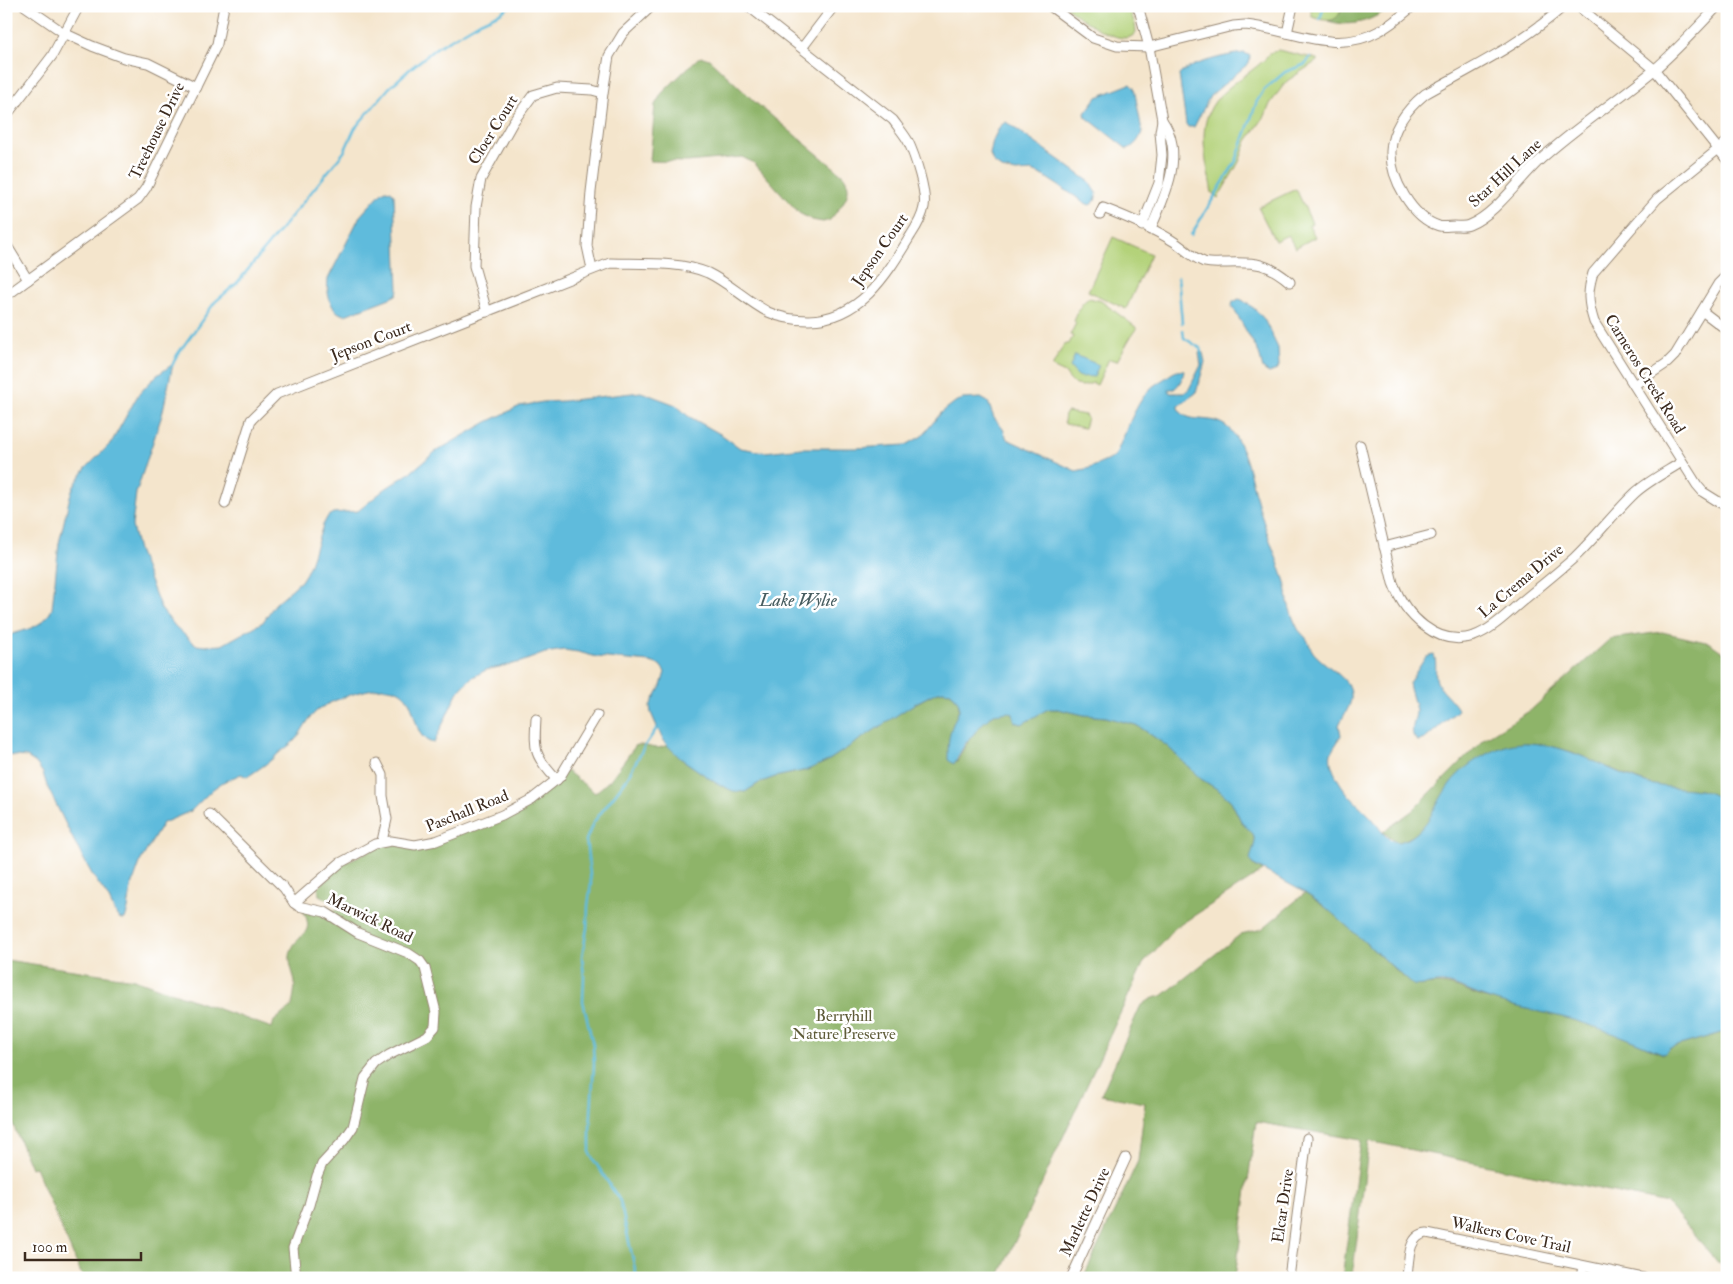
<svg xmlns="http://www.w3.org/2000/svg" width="1733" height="1284" font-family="'IM FELL Double Pica',serif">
	<rect width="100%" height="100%" fill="#fff"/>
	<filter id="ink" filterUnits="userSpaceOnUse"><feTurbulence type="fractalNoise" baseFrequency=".02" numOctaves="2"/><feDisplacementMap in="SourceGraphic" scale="10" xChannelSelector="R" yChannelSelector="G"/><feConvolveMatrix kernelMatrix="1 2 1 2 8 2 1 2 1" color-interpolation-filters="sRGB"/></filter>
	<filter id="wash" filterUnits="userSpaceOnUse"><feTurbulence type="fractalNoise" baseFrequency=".0096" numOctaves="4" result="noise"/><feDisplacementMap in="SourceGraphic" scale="20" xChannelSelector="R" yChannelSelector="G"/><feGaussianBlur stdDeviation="1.12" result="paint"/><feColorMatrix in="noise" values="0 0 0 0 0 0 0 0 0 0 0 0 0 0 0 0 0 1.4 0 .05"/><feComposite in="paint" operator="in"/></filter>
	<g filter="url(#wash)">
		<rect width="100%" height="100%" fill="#f4e5cc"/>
		<g fill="#b3d279" stroke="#777e4c">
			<path d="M1065,6H1128L1135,24L1136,32C1124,52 1078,16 1065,6Z"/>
			<path d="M1310,6H1342C1339,25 1326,21 1312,17Z"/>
			<path d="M1278,50L1317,59V61L1287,81L1277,94L1270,104L1265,116L1247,141L1239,162L1218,198L1212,193C1206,157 1192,118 1226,90C1242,76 1258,68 1273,51Z"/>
			<polygon points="1296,189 1312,223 1309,225 1315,237 1295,248 1288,235 1275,241 1258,207"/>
			<polygon points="1113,237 1151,254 1126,309 1088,291"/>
			<path d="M1089,298L1101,301L1137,328L1133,333L1117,361L1109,359L1097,385L1093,383L1083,386L1075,385L1069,379L1065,373L1052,367L1064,344H1069L1073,336L1070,335L1076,323L1074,321C1078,313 1080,303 1089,298Z"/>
			<polygon points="1067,412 1085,415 1087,418 1084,428 1065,424 1064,421 1065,413"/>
		</g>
		<g fill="#8eb469" stroke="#646f44">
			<path d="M1342,6H1391C1373,21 1352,28 1328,21C1337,20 1341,14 1342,6Z"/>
			<path d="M703,57L709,59L756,103L843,175C856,192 841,206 830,220L823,222L812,220L799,213L754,163L742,157L686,162L650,161L655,105L662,93L698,58Z"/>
			<polygon points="1662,632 1710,643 1727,655 1727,800 1719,799 1700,790 1659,787 1640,781 1572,752 1549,746 1527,743 1495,750 1451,782 1428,821 1416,834 1403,841 1397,842 1383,832 1412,811 1484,739 1531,710 1610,639"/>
			<path d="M942,691L951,692L958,701L959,707L957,716L953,724L957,762C964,746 990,700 1013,714L1015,722L1021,724L1048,709H1059L1084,715L1106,717L1136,725L1144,730L1167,746L1201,779L1220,791L1231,801L1241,821L1253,834L1255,842L1252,864L1263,871L1175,928L1143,964L998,1278H83L35,1167L31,1168L6,1108V960L134,979L272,1028L274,1021L292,1006C293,999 295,990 295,983C294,974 289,965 290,956C293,932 319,938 302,909L351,911L319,895L318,887L346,862L386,843L413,847L504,816L567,771L595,793L610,780L636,745C648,744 655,752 667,745L680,758L716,783L745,792L759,783L775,777L807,770L826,762L909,707L935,693Z"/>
			<path d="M1305,893L1332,912L1402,976L1420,986C1450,979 1462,992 1489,999C1517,1006 1546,1012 1574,1020C1605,1029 1634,1041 1663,1054L1670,1048L1724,1032L1727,1033V1273L1667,1203L1369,1141L1352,1278H1342L1361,1140L1256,1122L1235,1278H1083L1138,1161L1145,1103L1101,1095L1140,1007C1147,1001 1153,997 1162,996L1241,934L1262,929Z"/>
		</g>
		<g fill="#5ebbdc" stroke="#4c727d">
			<path d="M1245,53L1250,56L1249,63L1210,96L1194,127H1188L1186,124L1179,75C1189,63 1230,54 1245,53Z"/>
			<path d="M1130,84L1134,88L1142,131C1141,138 1134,147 1127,149L1086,117L1085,113L1097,97Z"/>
			<polygon points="1006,122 1090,182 1097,193 1095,201 1090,205 1087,204 1042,175 1032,171 1016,172 1002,169 993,162 990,154 993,140 1000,126"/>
			<path d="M386,190L391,191L394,195L398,290L396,295L390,298L345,315C330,313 326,292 328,279L360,216L382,192Z"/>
			<polygon points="1239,299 1242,300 1255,309 1264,319 1278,348 1279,366 1277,370 1269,373 1263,369 1259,353 1232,306 1233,302"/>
			<path d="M1201,352L1203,353L1205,362L1196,393L1178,406V408C1189,429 1217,408 1235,436C1248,457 1250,478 1257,500C1264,527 1275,553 1284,579C1287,586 1287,594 1288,602C1290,610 1293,619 1297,627C1299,632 1303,634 1306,638C1309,642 1310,648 1313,652C1323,665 1349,677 1351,693C1353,705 1343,715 1339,725L1341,735C1339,741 1335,745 1332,751C1327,761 1336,777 1342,786C1350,798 1360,806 1370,816C1378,824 1384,840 1397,842C1401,842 1404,840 1408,839C1432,825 1436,800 1453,780C1469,761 1503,741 1529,743C1568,745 1603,767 1639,781C1659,788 1678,787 1699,790C1709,791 1716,798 1727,800V1033L1724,1032L1670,1048L1664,1054C1634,1041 1604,1029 1573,1020C1545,1012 1515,1008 1487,998C1474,994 1457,985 1444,983C1433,982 1423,987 1413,985L1323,905L1302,891L1252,864L1250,859L1255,842L1253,834L1241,821L1231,801L1220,791L1201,779L1167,746L1144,730L1136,725L1106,717L1084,715L1058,709H1048L1022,724L1015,722L1013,714L1009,712L994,714L983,723L965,744L954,764L948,760C948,747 948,735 953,724C955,717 960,713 959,705C958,700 954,696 951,692L942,691L935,693L914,704L826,762L807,770L775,777L759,783L745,792L733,791L716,783L680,758L667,745L662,738L651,713L650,706L661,686L665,672L660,665L650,662L597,657L578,652L564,650L545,653L521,662L486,670L471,678L457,693L434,743C411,739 419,707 403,694C399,690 392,688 386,688C370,687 330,700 318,710C308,717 303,731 295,740C291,745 285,748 280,752C270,762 259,769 247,777L241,774L223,782L213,789L191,811L163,823L141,860L131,888L128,909L125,919H121L117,916L108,897L93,876L76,845L47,786L43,773L36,763L27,757L6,755V636C24,630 43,628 52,609L59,543L70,496L74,486L86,468L111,443L138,395L156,376L173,364L162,415L136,493L132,526L138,550L161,609L175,626L190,640L197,645L204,646L222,645L263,622L275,604L301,581L306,573L310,564L323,525L328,516L333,513L358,511L385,489L411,472L435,452L487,422L520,406L543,402L563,401L641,392L676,405L688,416L722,435L740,448L765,452L802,448H857L906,445L922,436L941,413L955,402L963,399L981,398L988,402L994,418L1003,429L1007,439L1076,471L1090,468L1111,459L1116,454C1125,434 1134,407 1148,391C1153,385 1161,381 1167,377C1172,373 1178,369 1184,371C1183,377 1180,385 1174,389H1169V392L1171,393H1184L1189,389L1201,365L1199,353Z"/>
			<path d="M1075,355L1099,365L1094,377C1077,375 1083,382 1070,367Z"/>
			<path d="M1434,655C1438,664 1433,674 1438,684C1443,693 1456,703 1458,710L1425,739L1418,741C1407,734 1416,721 1416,711C1415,702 1410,692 1409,683L1425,658L1429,656Z"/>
		</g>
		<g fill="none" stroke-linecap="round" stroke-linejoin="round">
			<g stroke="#5ebbdc" stroke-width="2.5">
				<polyline points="1320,19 1324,6"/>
				<polyline points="1191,235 1236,161 1257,101 1264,90 1285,72 1306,64 1310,57"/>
				<polyline points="1178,277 1182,323"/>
				<polyline points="1183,330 1184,338 1200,348 1201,352"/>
				<polyline points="172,366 177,355 215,302 237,283 344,152 355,128 389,88 410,69 436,48 480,22 500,13 510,6"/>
				<polyline points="637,1278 620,1201 590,1154 590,1130 594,1064 593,1045 583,1001 584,976 582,957 587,928 588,906 591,883 586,840 593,823 626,780 644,747 657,728"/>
			</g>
		</g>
	</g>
	<g filter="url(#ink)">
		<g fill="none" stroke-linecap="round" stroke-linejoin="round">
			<defs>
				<g id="street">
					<polyline points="25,6 64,33 92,46 124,58 148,63 196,87"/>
					<path d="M1050,6L1093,38L1117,46L1149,47L1233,26L1245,25C1291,29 1335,56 1379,31C1391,25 1402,15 1413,6"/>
					<polyline points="1137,6 1140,13 1149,47 1162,120 1160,132 1162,155 1159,183 1142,226"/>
					<path d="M1564,6C1523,43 1473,67 1425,94C1407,109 1392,127 1391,151C1390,178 1412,218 1439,226C1443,227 1449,226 1454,226C1459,226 1465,227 1469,225C1495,215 1520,178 1541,159C1576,127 1617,101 1654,70C1677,50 1697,28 1718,6"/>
					<polyline points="1578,6 1654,69 1727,160"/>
					<polyline points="1287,33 1293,6"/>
					<polyline points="802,48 834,6"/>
					<polyline points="6,116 52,56 79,6"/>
					<path d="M1727,142L1657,199L1593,273C1587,292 1588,303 1594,322L1697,485L1703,492L1727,507"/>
					<path d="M1100,214L1103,208C1124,216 1154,229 1173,241C1183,247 1192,258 1204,262C1212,264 1220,263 1227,263C1256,262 1268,263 1290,282"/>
					<path d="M1150,230C1165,197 1186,153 1162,120"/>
					<polyline points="6,244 28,280"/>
					<polyline points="592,269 587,246 591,192 603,93 609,56 623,33 652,6"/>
					<polyline points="6,296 138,199 146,188 217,44 224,6"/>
					<polyline points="1702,311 1727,330"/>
					<polyline points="487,312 474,266 476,207 481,179 513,122 533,95 557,88 592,90 603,93"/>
					<polyline points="1634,385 1667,363 1675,355 1718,284 1727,275"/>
					<path d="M1360,445L1393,583C1405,615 1437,648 1474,636C1491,630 1506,615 1520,603C1538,588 1557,573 1575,557C1596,537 1614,513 1635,493C1648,481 1666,472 1682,462"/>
					<path d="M225,504L251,420L277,394L610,263C639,264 680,261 708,273C729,283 747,301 768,312C781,318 795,320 809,320C861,319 887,274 911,235C917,226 922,218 924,207C927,192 915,156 908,141C904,134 898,127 893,120L748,6"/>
					<polyline points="1384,547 1431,535"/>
					<path d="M536,719C534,751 534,756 557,780"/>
					<polyline points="377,763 383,775 383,796 387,819 382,841"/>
					<polyline points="209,814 284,888 294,903 298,906 325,912 358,933 408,953 420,961 425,968 436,1012 435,1027 427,1036 389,1055 376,1064 365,1078 353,1127 344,1140 322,1164 317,1176 309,1205 293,1248 296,1278"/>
					<polyline points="294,903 340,863 375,844 391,841 415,845 436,841 502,815 532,799 560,777 597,715"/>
					<polyline points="1071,1278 1126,1158"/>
					<polyline points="1289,1278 1307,1138"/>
					<path d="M1407,1278C1409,1262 1407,1235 1427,1233L1643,1278"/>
					<polyline points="1581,1278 1583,1266"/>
				</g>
			</defs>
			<use href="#street" stroke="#988875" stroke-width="11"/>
			<use href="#street" stroke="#fff" stroke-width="9"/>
		</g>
	</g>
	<g text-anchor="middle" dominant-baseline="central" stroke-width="5" stroke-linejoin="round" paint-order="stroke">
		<g font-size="16" fill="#3b2a1e" stroke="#fff">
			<text transform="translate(493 130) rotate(-58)">Cloer Court</text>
			<text transform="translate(157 131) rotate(-64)">Treehouse Drive</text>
			<text transform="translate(1505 173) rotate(-43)">Star Hill Lane</text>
			<text transform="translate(880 250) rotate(-55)">Jepson Court</text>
			<text transform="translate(371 341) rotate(-21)">Jepson Court</text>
			<text transform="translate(1645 374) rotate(58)">Carneros Creek Road</text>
			<text transform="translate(1521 581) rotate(-40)">La Crema Drive</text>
			<text transform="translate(467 811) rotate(-22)">Paschall Road</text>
			<text transform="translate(370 918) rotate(26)">Marwick Road</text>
			<text transform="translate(1283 1206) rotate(-82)">Elcar Drive</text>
			<text transform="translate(1085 1212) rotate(-65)">Marlette Drive</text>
			<text transform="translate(1511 1235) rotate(12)">Walkers Cove Trail</text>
		</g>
		<g font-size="16" fill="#5f5c39" stroke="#fff">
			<text x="844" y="1016">Berryhill<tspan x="844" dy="18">Nature Preserve</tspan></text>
		</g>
		<g font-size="18" font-style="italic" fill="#475d60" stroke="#fff">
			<text x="798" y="600">Lake Wylie</text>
		</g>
	</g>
	<rect width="1733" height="1284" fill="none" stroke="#fff" stroke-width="25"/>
	<path d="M25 1252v8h116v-8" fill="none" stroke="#3b2a1e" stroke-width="2.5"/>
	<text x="32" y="1252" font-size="15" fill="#3b2a1e" stroke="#ffffff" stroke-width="4" paint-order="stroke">100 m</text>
</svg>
